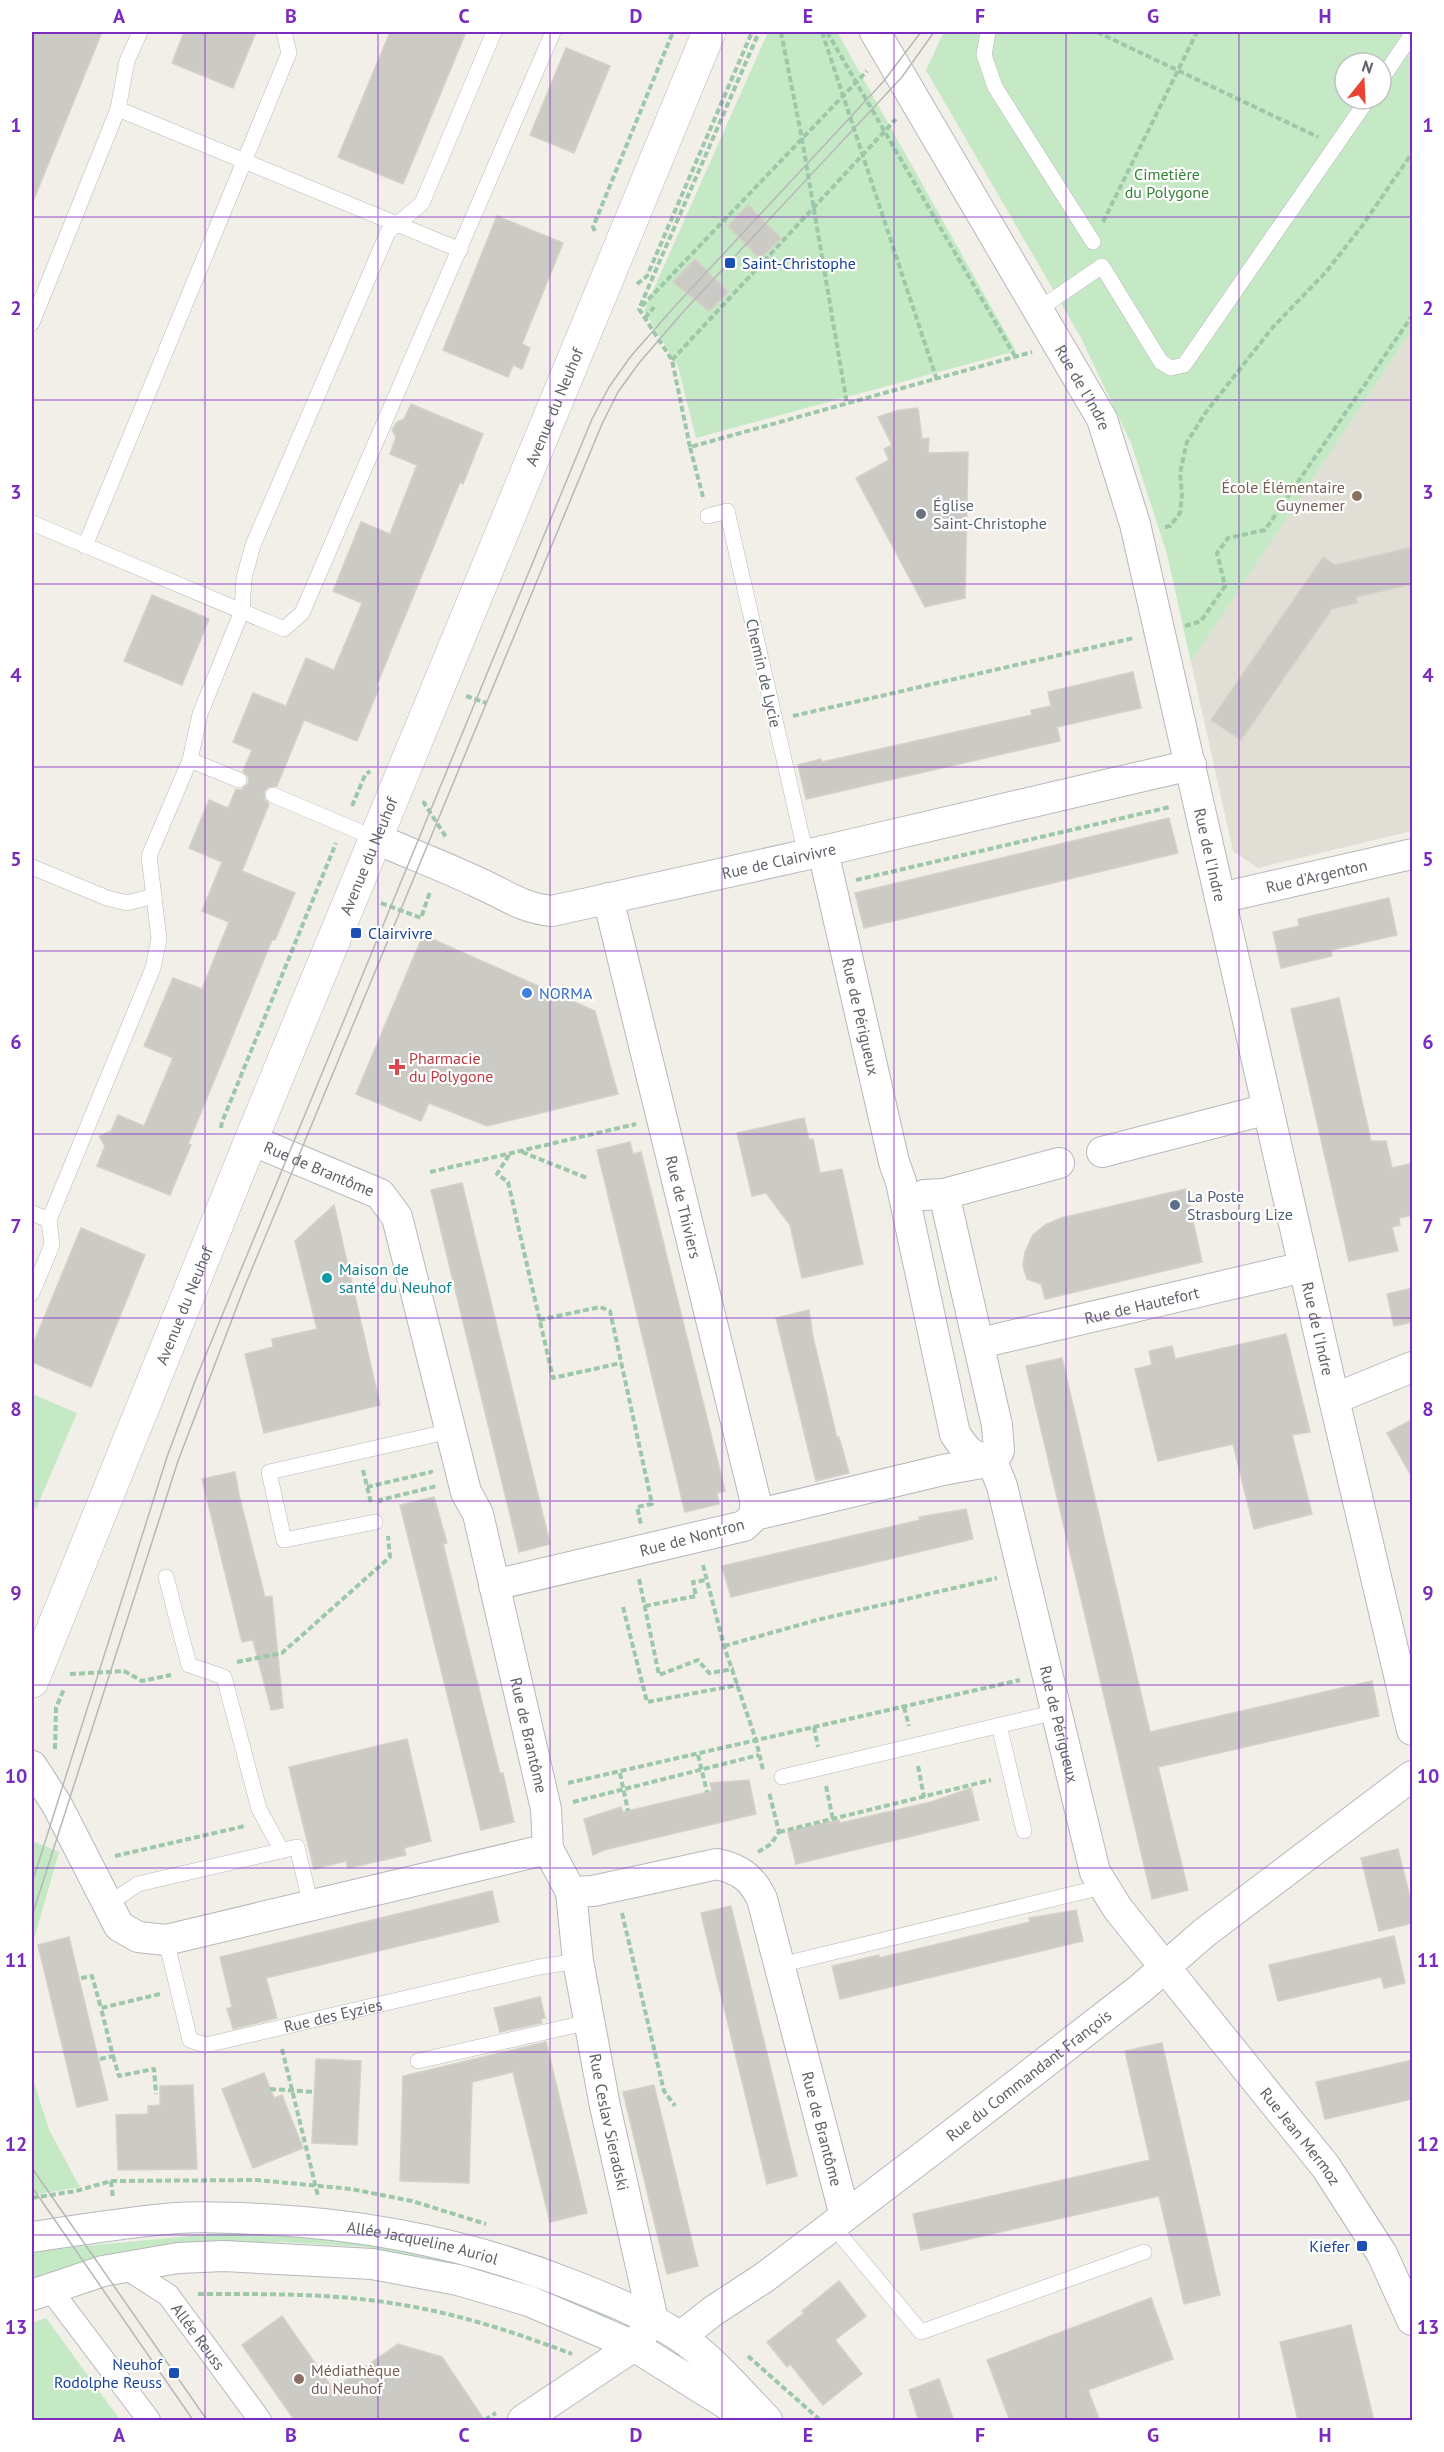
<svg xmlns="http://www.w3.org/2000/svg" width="1444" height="2452" font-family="'PT Sans',sans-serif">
	<rect width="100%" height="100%" fill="#f1efe8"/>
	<polygon fill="#e1ded6" points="1412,330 1412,831 1258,868 1233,851 1191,662"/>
	<g fill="#c5e8c5" fill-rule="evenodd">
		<polygon points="768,32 837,32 1016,351 696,438 678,366 644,311"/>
		<path d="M944,32H1412V330L1191,662L1167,554L1131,443L1080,336L926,70ZM1345,63H1381V99H1345Z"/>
		<polygon points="32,1394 77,1413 36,1509 32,1507"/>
		<polygon points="35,1842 59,1852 32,1946 32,1852"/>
		<polygon points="32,2077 50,2132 80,2187 32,2195"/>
		<path d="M232,2232C315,2236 400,2242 480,2266C526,2279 570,2297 614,2312L609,2322L433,2260L365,2247L282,2242L210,2245L32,2283V2251Z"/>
		<polygon points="46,2318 120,2420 32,2420 32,2323"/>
	</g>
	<g fill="#cccac5" stroke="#d6d1c6" stroke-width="1.5">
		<polygon points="32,32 102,32 32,204"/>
		<polygon points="184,32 256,32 233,88 172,63"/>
		<polygon points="390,32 466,32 403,184 338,157"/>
		<polygon points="566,48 610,66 574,153 530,135"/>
		<polygon points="748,205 781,238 760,259 728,226"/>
		<polygon points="497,216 563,243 522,344 530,348 522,369 513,365 508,377 443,350"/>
		<polygon points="695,259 728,292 709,311 673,282"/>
		<polygon points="411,404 483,434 463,484 460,482 376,687 379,688 357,741 304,720 277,786 268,787 264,792 265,800 269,804 242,871 295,893 275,940 272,940 188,1144 191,1145 170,1195 97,1166 105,1146 99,1136 111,1131 118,1115 144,1126 173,1058 144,1046 173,978 202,989 229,922 202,911 222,862 189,848 209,800 228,808 236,789 241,790 248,784 249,778 243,771 252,750 233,742 253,693 286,706 306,658 334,670 362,603 333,591 361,522 390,534 417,465 390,454 396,437 392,430 397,422 404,419"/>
		<polygon points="918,408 922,439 929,438 928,453 968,452 965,598 925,607 856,478 889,460 884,449 892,445 878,417 899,410"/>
		<polygon points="1413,547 1413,584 1356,597 1357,603 1332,609 1241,740 1211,720 1323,557 1335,565"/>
		<polygon points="152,595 209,619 182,685 124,661"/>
		<polygon points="1133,672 1141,708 1057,727 1060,741 806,799 798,765 821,759 822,762 1032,715 1031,710 1051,706 1048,692"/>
		<polygon points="1169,818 1178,853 864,928 855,893"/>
		<polygon points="1389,898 1397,935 1331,950 1332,956 1281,968 1273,932 1299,926 1298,919"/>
		<polygon points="423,935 595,1011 618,1094 487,1126 429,1103 421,1121 356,1094"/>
		<polygon points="1339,998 1371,1141 1386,1141 1392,1168 1413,1163 1413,1215 1399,1218 1400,1225 1392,1227 1398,1251 1349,1261 1291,1009"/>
		<polygon points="804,1118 809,1140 813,1139 820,1173 842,1169 863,1264 802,1278 790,1225 766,1193 752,1196 737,1133"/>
		<polygon points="630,1142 633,1154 641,1152 725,1491 717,1493 719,1504 685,1512 597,1150"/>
		<polygon points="462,1183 550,1544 519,1552 431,1190"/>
		<polygon points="1186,1189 1202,1262 1045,1299 1041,1284 1027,1279 1023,1266 1025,1252 1033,1235 1045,1225 1061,1218"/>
		<polygon points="334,1205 380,1405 264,1433 245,1354 273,1347 272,1339 317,1329 295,1241"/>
		<polygon points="81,1228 145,1255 91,1387 32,1362 32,1347"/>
		<polygon points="1413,1288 1413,1322 1394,1326 1387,1294"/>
		<polygon points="809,1310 813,1337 837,1438 839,1437 849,1473 816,1481 776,1318"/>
		<polygon points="1286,1334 1310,1432 1292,1435 1312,1514 1254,1529 1233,1444 1158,1461 1135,1369 1152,1365 1149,1351 1172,1346 1175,1359"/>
		<polygon points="1062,1358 1150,1732 1372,1681 1379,1716 1158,1767 1188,1890 1152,1899 1026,1366"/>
		<polygon points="1413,1419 1413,1479 1387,1433"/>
		<polygon points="235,1472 239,1495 265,1597 272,1596 283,1708 271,1710 253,1640 242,1642 202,1479"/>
		<polygon points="434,1497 447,1543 443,1544 500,1774 503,1773 514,1822 481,1830 400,1505"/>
		<polygon points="966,1509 973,1539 731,1597 722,1566 920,1520 919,1517"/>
		<polygon points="407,1739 431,1841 404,1848 406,1855 348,1868 346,1861 314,1869 289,1767"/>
		<polygon points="749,1780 756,1814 604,1850 593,1855 584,1819 621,1807 623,1812 712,1791 710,1783"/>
		<polygon points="971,1788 979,1820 796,1864 788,1832 797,1829 839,1820 840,1823 931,1802"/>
		<polygon points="1398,1849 1413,1909 1413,1923 1379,1931 1361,1858"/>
		<polygon points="492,1891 499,1922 266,1978 277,2018 233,2029 227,2009 232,2007 220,1957"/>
		<polygon points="731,1906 797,2176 767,2184 701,1913"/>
		<polygon points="1076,1910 1083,1941 840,1999 832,1966 879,1955 879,1958 1030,1922 1029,1918"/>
		<polygon points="1394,1936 1405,1983 1384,1988 1381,1977 1278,2001 1269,1965"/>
		<polygon points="69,1937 108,2100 77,2107 38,1945"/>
		<polygon points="540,1997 545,2018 541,2019 542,2023 500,2032 494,2008"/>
		<polygon points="546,2042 587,2213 550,2222 513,2072 472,2082 469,2183 400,2181 403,2076"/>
		<polygon points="1162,2043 1220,2295 1184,2304 1159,2196 921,2250 913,2214 1150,2160 1125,2051"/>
		<polygon points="316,2059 361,2061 357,2145 312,2143"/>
		<polygon points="1413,2060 1413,2099 1325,2119 1316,2082"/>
		<polygon points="264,2073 274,2098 282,2095 303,2148 253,2168 222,2089"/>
		<polygon points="193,2085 197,2169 118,2170 116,2115 148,2114 148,2106 160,2105 160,2086"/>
		<polygon points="654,2085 698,2266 667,2274 623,2092"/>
		<polygon points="839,2281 866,2316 835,2340 862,2374 823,2405 790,2364 787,2367 767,2342 804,2313 802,2311"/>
		<polygon points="1151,2298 1173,2359 1088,2390 1100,2421 1010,2421 987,2360"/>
		<polygon points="282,2316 333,2389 398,2344 442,2357 485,2421 295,2421 242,2345"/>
		<polygon points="1351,2325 1374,2421 1298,2421 1280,2342"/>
		<polygon points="939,2379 954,2421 919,2421 909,2390"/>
	</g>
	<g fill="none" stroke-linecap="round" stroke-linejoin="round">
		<defs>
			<g id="service">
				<polyline points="988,32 984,55 995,87 1093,242"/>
				<polyline points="1381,80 1412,34"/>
				<polyline points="118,109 460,250"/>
				<polyline points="1039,309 1102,266 1161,362 1171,368 1184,365 1368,99"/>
				<polyline points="32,323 118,109 127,61 140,32"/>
				<polyline points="708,516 727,511 806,855"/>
				<polyline points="32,523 284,629 302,613 553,32"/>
				<polyline points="85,546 289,53 284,32"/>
				<polyline points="190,760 239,780"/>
				<polyline points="273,795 377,839"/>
				<polyline points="32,867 107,898 127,903 154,896"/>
				<polyline points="32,1213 49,1220 153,968 159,939 149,856 190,760 200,714 242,611 244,578 253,545 388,232 422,203 494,32"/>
				<polyline points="32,1293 52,1245 49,1220"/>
				<polyline points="375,1522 284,1540 269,1472 451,1431"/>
				<polyline points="166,1577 189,1665 224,1677 259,1809 282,1851"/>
				<polyline points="999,1725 1024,1831"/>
				<polyline points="782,1777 1056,1712"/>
				<polyline points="108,1904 138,1884 297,1847 311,1906"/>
				<path id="s1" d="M166,1940L190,2040L206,2045L539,1967L578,1961"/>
				<polyline points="780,1965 1102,1887"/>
				<polyline points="418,2061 589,2022"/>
				<polyline points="832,2225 921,2332 1144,2252"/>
			</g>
			<g id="pedestrian">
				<path id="s2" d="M123,2266L168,2295L260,2420"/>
				<polyline points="50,2289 149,2420"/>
			</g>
			<g id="minor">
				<path id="s3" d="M875,32L1102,419L1135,524L1334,1399L1412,1730"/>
				<path id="s4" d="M377,839C411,854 445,867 479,883C504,894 524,909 552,911L823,851L1191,765"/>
				<path id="s5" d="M823,851L894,1162L901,1182L955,1434C967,1452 970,1456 992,1461"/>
				<path id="s6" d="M608,898L755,1499V1515"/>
				<path id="s7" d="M1220,898L1412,854"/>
				<path id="s8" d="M251,1140L380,1194L397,1217L466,1492L478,1514L546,1809L548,1849L571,1892L578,1961L605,2106L653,2320L634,2346L523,2420"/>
				<polyline points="1102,1152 1268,1109"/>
				<polyline points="944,1194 997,1425 999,1451 992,1461"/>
				<polyline points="924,1195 944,1194 1059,1163"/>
				<path id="s9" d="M980,1343L1304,1267"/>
				<polyline points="1334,1399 1412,1367"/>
				<path id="s10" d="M992,1461L1002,1486L1095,1872L1118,1909L1326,2167L1382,2254L1412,2320"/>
				<polyline points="494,1585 744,1526 755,1515 943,1470 992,1461"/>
				<polyline points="32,1766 57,1805 119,1926 138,1937 166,1940 548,1849"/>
				<path id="s11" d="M571,1892L593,1891L717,1864C740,1869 752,1878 762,1899L845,2216"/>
				<path id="s12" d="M32,2237C79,2230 128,2222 176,2218C209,2216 243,2218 276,2220C378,2226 477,2247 572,2285C610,2300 648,2315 682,2338C714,2361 740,2392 767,2420"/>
				<polyline points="32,2295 103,2271 178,2258 224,2256 372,2264 458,2280 529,2301 634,2346 752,2420"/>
				<path id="s13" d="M684,2339L689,2330L713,2311L765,2277L941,2143L1140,1989L1204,1933L1412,1776"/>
			</g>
			<g id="tertiary">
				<path id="s14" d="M32,1681L251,1140L709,32"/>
			</g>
		</defs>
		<use href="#service" stroke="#b5b8bc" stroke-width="16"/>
		<use href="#pedestrian" stroke="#b5b8bc" stroke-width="24"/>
		<use href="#minor" stroke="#b5b8bc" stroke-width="32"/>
		<use href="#tertiary" stroke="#b5b8bc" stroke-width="34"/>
		<g stroke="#9cc7a9" stroke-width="4" stroke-dasharray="6 3" stroke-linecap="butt">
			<polyline points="781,32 802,139 847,404"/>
			<polyline points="822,32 937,380"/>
			<polyline points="827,32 1016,358"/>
			<polyline points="1097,32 1318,137"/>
			<polyline points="1103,222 1197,32"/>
			<polyline points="595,231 593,227 673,32"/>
			<polyline points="637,284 647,276 752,32"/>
			<polyline points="642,306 867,71"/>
			<polyline points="645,318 654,307"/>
			<polyline points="672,360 896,119"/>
			<polyline points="690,447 672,360 639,309 759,32"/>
			<polyline points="703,497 690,447 1032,352"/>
			<polyline points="1165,527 1170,526 1180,513 1182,495 1180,473 1187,442 1206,412 1273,327 1326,272 1362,226 1412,153"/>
			<polyline points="1185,626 1201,621 1225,586 1217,553 1228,538 1265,530 1412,316"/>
			<polyline points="466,696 486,703"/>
			<polyline points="793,716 1134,638"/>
			<polyline points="425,801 424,803 446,837"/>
			<polyline points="352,806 365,775 370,771"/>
			<polyline points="856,880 1170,807"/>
			<polyline points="381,903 421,918 430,892"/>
			<polyline points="221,1128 222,1122 336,843"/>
			<polyline points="522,1152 587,1178"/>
			<polyline points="509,1155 497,1174 508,1182 553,1378 621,1363"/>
			<polyline points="430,1172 636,1124"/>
			<polyline points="539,1320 600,1307 610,1311 652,1504 637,1507 641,1524"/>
			<polyline points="363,1470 371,1503"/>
			<polyline points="367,1487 431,1472 431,1470"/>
			<polyline points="380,1503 380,1500 437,1486"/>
			<polyline points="703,1565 724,1646 756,1740 763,1770"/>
			<polyline points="639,1579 659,1675 698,1660 709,1673 734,1669"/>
			<polyline points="645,1606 696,1596 693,1582 707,1580"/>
			<polyline points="623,1607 647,1702 738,1685"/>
			<polyline points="724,1646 817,1620 997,1578"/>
			<polyline points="237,1662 282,1653 390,1557 388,1536"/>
			<polyline points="70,1674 124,1671 142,1681 171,1675"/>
			<polyline points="904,1707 909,1726"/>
			<polyline points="814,1727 818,1747"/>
			<polyline points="55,1749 56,1708 64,1689"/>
			<polyline points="698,1755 707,1792"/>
			<polyline points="918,1766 924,1797"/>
			<polyline points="620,1773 628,1811"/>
			<polyline points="568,1783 1020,1680"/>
			<polyline points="826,1786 833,1820"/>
			<polyline points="573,1802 759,1755"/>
			<polyline points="779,1832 991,1780"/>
			<polyline points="758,1852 771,1844 779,1832 769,1792"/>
			<polyline points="115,1856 245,1826"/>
			<polyline points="622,1913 664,2091 675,2106"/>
			<polyline points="81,1978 92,1976 101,2008 160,1994"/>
			<polyline points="282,2049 318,2196"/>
			<polyline points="113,2056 119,2076 154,2069 156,2094"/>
			<polyline points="100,2059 113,2056 101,2008"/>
			<polyline points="270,2089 315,2092"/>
			<polyline points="111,2181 113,2198"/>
			<polyline points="32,2198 76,2191 111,2181 257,2180 351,2189 412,2201 486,2224"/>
			<path d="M198,2294C269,2294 339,2293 409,2306C466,2316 519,2334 572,2354"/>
			<polyline points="748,2356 820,2420"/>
			<polyline points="485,2420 496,2413"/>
		</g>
		<use href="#service" stroke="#fff" stroke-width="15"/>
		<use href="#pedestrian" stroke="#fff" stroke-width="22"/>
		<use href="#minor" stroke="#fff" stroke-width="30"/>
		<use href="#tertiary" stroke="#fff" stroke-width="33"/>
		<g stroke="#b6b7b8" stroke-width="1.5">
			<polyline points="32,1883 167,1457 195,1381 592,419 609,387 631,356 676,305 883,82 921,32"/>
			<polyline points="32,1916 178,1461 244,1288 602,424 618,392 639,363 683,312 902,77 934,32"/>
			<polyline points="32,2168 207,2420"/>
			<polyline points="32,2187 193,2420"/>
		</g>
	</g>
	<path fill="none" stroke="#7b2cbf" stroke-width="1.5" stroke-opacity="0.55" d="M205,32V2420M378,32V2420M550,32V2420M722,32V2420M894,32V2420M1066,32V2420M1239,32V2420M32,217H1412M32,400H1412M32,584H1412M32,767H1412M32,951H1412M32,1134H1412M32,1318H1412M32,1501H1412M32,1685H1412M32,1868H1412M32,2052H1412M32,2235H1412"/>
	<g fill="#1a4fb4" stroke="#fff" stroke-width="2">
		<rect x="724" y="257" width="12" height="12" rx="3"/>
		<rect x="350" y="927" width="12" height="12" rx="3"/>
		<rect x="1356" y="2240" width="12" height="12" rx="3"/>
		<rect x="168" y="2367" width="12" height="12" rx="3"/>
	</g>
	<g fill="#8d6e63" stroke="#fff" stroke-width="2">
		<circle cx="1357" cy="496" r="6"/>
		<circle cx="299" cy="2379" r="6"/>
	</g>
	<circle fill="#6b7280" stroke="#fff" stroke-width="2" cx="921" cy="514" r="6"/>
	<circle fill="#3f7fe0" stroke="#fff" stroke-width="2" cx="527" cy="993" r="6"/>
	<path fill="#e0444e" stroke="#fff" stroke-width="2" d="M394 1058h6v6h6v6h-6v6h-6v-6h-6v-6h6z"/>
	<circle fill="#5c6f8a" stroke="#fff" stroke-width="2" cx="1175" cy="1205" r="6"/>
	<circle fill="#0f9aa8" stroke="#fff" stroke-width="2" cx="327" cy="1278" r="6"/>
	<g text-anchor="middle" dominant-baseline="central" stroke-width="4.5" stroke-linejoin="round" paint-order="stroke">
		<g font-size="16" fill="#348238" stroke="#fff">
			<text x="1167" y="174">Cimetière<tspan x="1167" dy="18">du Polygone</tspan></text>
		</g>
		<g font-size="16" fill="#164399" stroke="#fff" text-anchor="start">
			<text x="742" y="263">Saint-Christophe</text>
			<text x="368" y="933">Clairvivre</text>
			<text x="1350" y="2246" text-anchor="end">Kiefer</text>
			<text x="162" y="2364" text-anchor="end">Neuhof<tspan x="162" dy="18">Rodolphe Reuss</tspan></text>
		</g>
		<g font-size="16" fill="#5f6368" stroke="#fff">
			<text stroke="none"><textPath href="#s3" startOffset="412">Rue de l'Indre</textPath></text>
			<text stroke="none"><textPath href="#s14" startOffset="1377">Avenue du Neuhof</textPath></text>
			<text transform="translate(764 673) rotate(77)">Chemin de Lycie</text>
			<text stroke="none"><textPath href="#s3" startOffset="898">Rue de l'Indre</textPath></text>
			<text stroke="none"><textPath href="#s14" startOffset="891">Avenue du Neuhof</textPath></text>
			<text stroke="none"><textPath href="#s4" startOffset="422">Rue de Clairvivre</textPath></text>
			<text stroke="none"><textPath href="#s7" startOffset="99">Rue d'Argenton</textPath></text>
			<text stroke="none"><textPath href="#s5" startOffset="170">Rue de Périgueux</textPath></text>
			<text stroke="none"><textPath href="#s8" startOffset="74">Rue de Brantôme</textPath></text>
			<text stroke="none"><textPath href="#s6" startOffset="318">Rue de Thiviers</textPath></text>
			<text stroke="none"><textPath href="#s14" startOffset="405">Avenue du Neuhof</textPath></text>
			<text stroke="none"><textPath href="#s9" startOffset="166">Rue de Hautefort</textPath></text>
			<text stroke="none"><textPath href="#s3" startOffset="1384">Rue de l'Indre</textPath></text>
			<text transform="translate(692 1537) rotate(-15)">Rue de Nontron</text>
			<text stroke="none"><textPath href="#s10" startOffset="272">Rue de Périgueux</textPath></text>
			<text stroke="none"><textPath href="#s8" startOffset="704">Rue de Brantôme</textPath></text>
			<text stroke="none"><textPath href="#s1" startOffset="250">Rue des Eyzies</textPath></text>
			<text stroke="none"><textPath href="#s13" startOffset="435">Rue du Commandant François</textPath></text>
			<text stroke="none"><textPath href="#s8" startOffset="1102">Rue Ceslav Sieradski</textPath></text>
			<text stroke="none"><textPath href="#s11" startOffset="446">Rue de Brantôme</textPath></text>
			<text stroke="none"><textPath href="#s10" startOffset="759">Rue Jean Mermoz</textPath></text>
			<text stroke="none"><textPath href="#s12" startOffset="394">Allée Jacqueline Auriol</textPath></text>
			<text stroke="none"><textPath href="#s2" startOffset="105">Allée Reuss</textPath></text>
		</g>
		<g font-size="16" fill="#785e54" stroke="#fff" text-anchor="end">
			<text x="1345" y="487">École Élémentaire<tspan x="1345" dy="18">Guynemer</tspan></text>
			<text x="311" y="2370" text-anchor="start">Médiathèque<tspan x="311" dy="18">du Neuhof</tspan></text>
		</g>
		<g font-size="16" fill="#5b616d" stroke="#fff" text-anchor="start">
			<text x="933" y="505">Église<tspan x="933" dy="18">Saint-Christophe</tspan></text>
		</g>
		<g font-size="16" fill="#366cbe" stroke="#fff" text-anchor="start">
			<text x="539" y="993">NORMA</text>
		</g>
		<g font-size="16" fill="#be3a42" stroke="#fff" text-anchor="start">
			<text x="409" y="1058">Pharmacie<tspan x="409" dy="18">du Polygone</tspan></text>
		</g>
		<g font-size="16" fill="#4e5e75" stroke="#fff" text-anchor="start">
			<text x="1187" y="1196">La Poste<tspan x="1187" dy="18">Strasbourg Lize</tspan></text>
		</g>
		<g font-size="16" fill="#0d838f" stroke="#fff" text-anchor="start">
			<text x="339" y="1269">Maison de<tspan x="339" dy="18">santé du Neuhof</tspan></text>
		</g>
	</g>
	<rect width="1444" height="2452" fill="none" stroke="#ffffff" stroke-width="66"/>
	<g transform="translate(1363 81) rotate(18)"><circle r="28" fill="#ffffff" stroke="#bfc1c3" stroke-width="1.5"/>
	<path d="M0-4.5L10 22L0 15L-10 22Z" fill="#ea4335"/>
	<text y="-9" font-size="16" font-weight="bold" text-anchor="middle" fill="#5f6368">N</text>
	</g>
	<rect x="33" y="33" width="1378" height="2386" fill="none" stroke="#7b2cbf" stroke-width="2"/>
	<g font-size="20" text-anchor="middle" font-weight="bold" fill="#7b2cbf">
		<text x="119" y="23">A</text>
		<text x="291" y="23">B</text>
		<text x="464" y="23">C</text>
		<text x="636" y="23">D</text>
		<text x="808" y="23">E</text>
		<text x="980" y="23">F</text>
		<text x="1153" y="23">G</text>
		<text x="1325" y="23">H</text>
		<text x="16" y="132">1</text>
		<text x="1428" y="132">1</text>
		<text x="16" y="315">2</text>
		<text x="1428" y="315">2</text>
		<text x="16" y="499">3</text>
		<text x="1428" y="499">3</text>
		<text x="16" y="682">4</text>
		<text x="1428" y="682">4</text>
		<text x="16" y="866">5</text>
		<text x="1428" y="866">5</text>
		<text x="16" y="1049">6</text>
		<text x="1428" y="1049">6</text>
		<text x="16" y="1233">7</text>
		<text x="1428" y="1233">7</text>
		<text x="16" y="1416">8</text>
		<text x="1428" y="1416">8</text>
		<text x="16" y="1600">9</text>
		<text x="1428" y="1600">9</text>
		<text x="16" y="1783">10</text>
		<text x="1428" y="1783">10</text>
		<text x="16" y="1967">11</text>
		<text x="1428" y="1967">11</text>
		<text x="16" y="2151">12</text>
		<text x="1428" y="2151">12</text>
		<text x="16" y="2334">13</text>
		<text x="1428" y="2334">13</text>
		<text x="119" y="2442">A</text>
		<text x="291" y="2442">B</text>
		<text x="464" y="2442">C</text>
		<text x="636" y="2442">D</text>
		<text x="808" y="2442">E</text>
		<text x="980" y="2442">F</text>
		<text x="1153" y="2442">G</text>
		<text x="1325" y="2442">H</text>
	</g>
</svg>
